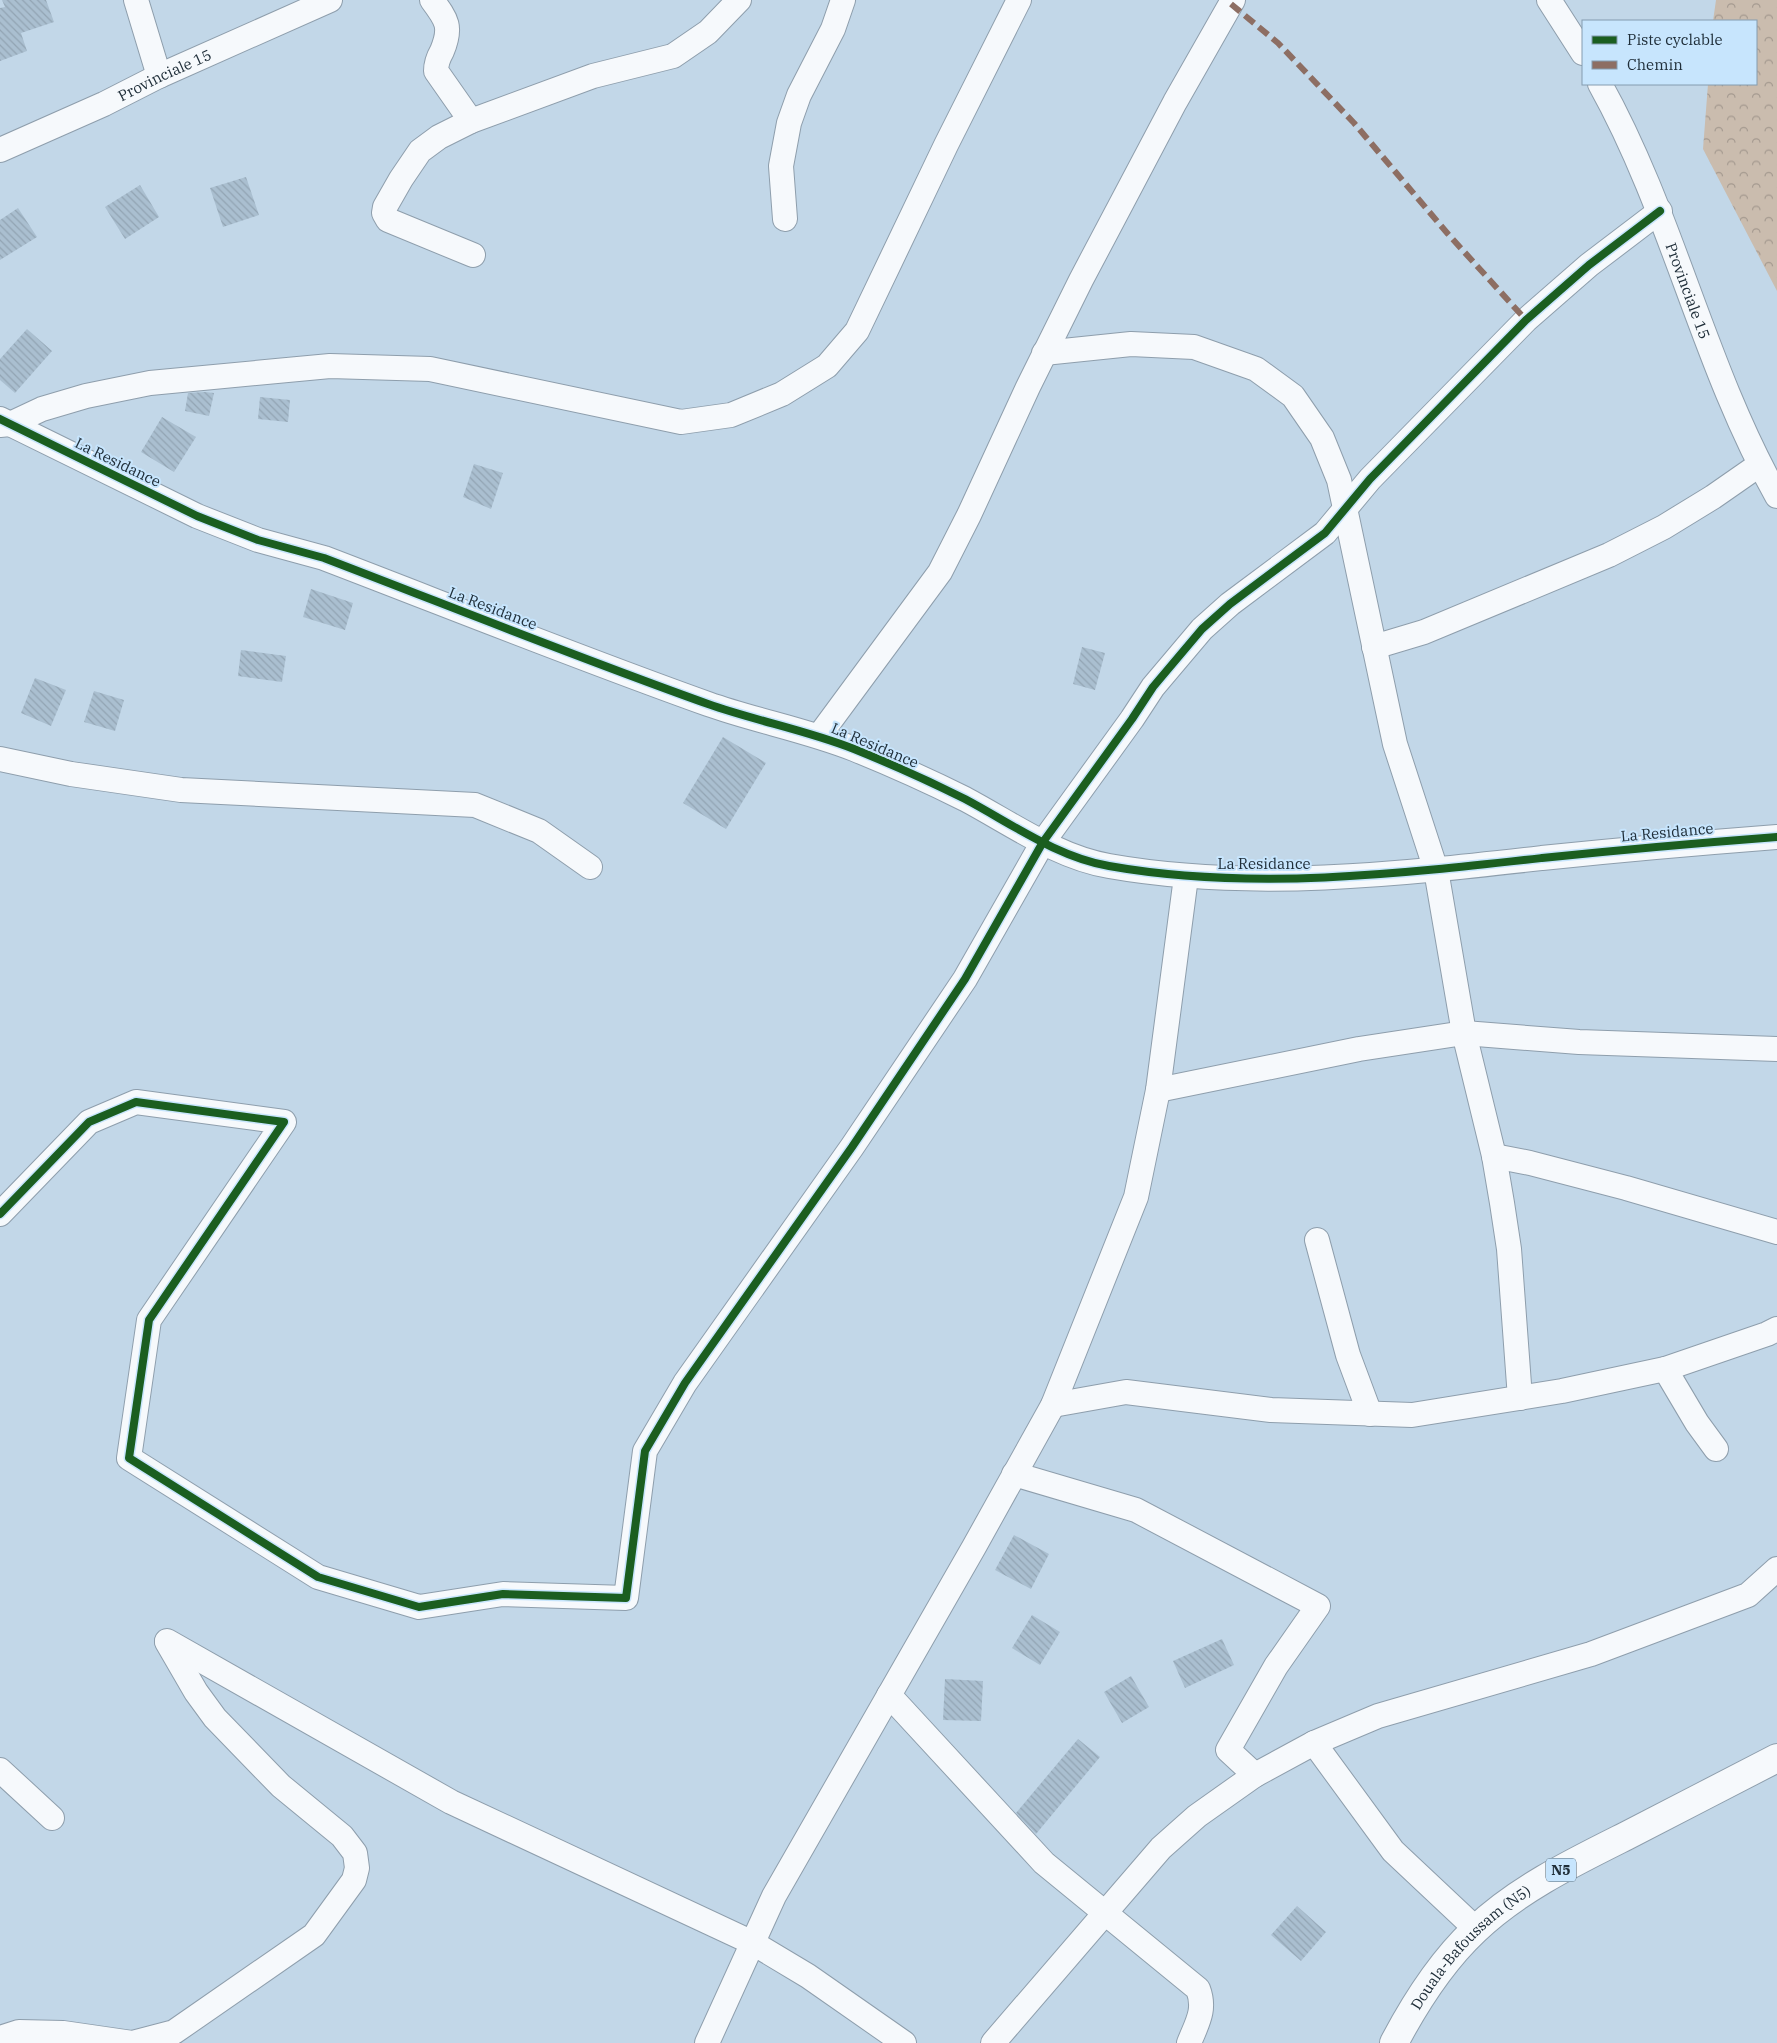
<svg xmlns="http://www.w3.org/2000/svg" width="1777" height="2043" font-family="'IBM Plex Serif',serif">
	<defs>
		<pattern id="forest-crowns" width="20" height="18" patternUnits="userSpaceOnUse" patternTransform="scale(1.25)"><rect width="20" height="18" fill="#cabcae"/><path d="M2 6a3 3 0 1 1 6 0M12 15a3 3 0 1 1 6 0" fill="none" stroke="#a4998f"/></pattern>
		<pattern id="building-back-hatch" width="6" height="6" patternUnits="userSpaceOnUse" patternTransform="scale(1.25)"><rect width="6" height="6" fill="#aabfd0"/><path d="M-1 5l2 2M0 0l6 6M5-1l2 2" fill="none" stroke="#92a4b3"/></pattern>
	</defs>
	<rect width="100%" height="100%" fill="#c2d7e8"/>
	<polygon fill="url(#forest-crowns)" points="1716,0 1777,0 1777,291 1703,149 1708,84 1756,84 1756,21 1713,21"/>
	<g fill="url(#building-back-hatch)">
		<polygon points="2,0 46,0 54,22 21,33 27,51 0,61 0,8 5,7"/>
		<polygon points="246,177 259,215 223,227 210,188"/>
		<polygon points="140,185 159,217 125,239 105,207"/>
		<polygon points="18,208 37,237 0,260 0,220"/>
		<polygon points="27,329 52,351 15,393 0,380 0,359"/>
		<polygon points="205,392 214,393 209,416 185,411 188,393"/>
		<polygon points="260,397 290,400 288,422 258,419"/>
		<polygon points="162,417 196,437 174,472 141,452"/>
		<polygon points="474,464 503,473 491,509 463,497"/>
		<polygon points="311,589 353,603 345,630 303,617"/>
		<polygon points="1082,647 1105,653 1095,690 1073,684"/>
		<polygon points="241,650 286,656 282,682 238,676"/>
		<polygon points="35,678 66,690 51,726 21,713"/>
		<polygon points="94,691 124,700 115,731 84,722"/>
		<polygon points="723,737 766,763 726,829 683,803"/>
		<polygon points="1014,1535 1049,1554 1031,1589 995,1570"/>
		<polygon points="1032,1615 1060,1632 1040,1665 1012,1648"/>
		<polygon points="1222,1639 1234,1665 1185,1688 1173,1661"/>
		<polygon points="1131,1676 1149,1707 1122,1723 1104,1692"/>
		<polygon points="945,1679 983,1681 981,1721 943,1720"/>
		<polygon points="1078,1739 1100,1757 1036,1834 1016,1813"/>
		<polygon points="1297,1906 1326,1932 1301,1961 1271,1935"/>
	</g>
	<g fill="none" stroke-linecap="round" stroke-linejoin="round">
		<defs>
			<g id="minor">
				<polyline points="136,0 159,76"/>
				<path d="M432,0C447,20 452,27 442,51C438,58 436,63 436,71L471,121"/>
				<polyline points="1549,0 1583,53"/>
				<path id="s1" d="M1600,84C1673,215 1703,365 1777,496"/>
				<path id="s2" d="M0,150L104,104L159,76L330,0"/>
				<polyline points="785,219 781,166 789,123 799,95 833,29 843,0"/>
				<polyline points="473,255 388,220 384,213 385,207 401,179 420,151 439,137 471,121 593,76 673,56 708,32 739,0"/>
				<polyline points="1044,353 1131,344 1194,347 1256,369 1293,396 1322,438 1339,480 1395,744 1436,870 1464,1033 1494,1156 1502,1203 1509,1249 1520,1398"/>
				<path d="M0,419L197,516L258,540L324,558C452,607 579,658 708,704C756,721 806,730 854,749C891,764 929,781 965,799C1012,824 1057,857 1109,866C1250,891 1400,874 1542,858C1620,850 1699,843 1777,837"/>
				<polyline points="0,425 10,424 42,409 86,396 150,383 330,366 430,369 681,422 731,415 782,394 827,366 857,331 946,145 1019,0"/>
				<polyline points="1374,647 1424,632 1609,555 1664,527 1713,497 1759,465"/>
				<polyline points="819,736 940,572 969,515 1028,387 1081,280 1175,102 1233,0"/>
				<polyline points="0,759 71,774 181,790 475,805 539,831 590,867"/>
				<polyline points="1158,1090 1359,1049 1464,1033 1579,1042 1777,1049"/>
				<polyline points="1494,1156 1530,1163 1626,1188 1777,1232"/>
				<polyline points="0,1214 89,1122 136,1102 284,1122 149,1320 129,1458 318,1577 419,1607 503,1594 626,1598 645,1451 685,1383 852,1147 965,979 1043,842 1132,719 1153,687 1202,629 1230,604 1325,533 1370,479 1526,320 1589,265 1660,211"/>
				<polyline points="1317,1240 1348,1355 1370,1414"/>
				<polyline points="1665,1369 1697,1423 1716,1449"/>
				<polyline points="1053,1405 1126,1392 1271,1410 1412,1415 1562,1391 1665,1369 1767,1334 1777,1329"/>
				<polyline points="1014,1474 1136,1510 1318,1606 1276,1666 1228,1750 1255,1775"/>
				<polyline points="167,1641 451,1802 753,1943 808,1976 904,2043"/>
				<path d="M889,1695L1044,1863L1198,1989C1206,2010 1197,2023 1189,2043"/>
				<polyline points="1314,1743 1393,1851 1476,1929"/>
				<polyline points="0,1770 52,1818"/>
				<polyline points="0,2038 19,2032 63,2033 132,2043 174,2032 314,1935 354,1880 357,1868 355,1853 342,1836 281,1786 215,1718 196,1692 167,1642"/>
				<polyline points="707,2043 774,1896 974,1547 1053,1405 1136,1197 1158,1090 1186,877"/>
				<polyline points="993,2043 1161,1848 1197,1816 1255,1775 1314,1743 1378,1716 1591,1654 1748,1595 1777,1569"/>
			</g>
			<g id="highway">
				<path id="s3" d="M1394,2043C1415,2003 1442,1961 1475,1930C1518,1889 1574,1862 1626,1836C1676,1810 1727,1784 1777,1758"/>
			</g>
		</defs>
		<use href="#minor" stroke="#8e9eac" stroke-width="26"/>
		<use href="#highway" stroke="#8e9eac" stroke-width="30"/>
		<use href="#minor" stroke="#f6f9fc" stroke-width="24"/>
		<use href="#highway" stroke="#f6f9fc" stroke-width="28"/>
		<polyline stroke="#8d6e63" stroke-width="6" stroke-dasharray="12 6" stroke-linecap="butt" points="1231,4 1278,43 1354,123 1448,234 1526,320"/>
		<defs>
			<g id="cycleway">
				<path d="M0,419L197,516L258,540L324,558C452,607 579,658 708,704C756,721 806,730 854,749C891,764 929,781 965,799C1012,824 1057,857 1109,866C1250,891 1400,874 1542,858C1620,850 1699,843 1777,837"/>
				<polyline points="0,1214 89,1122 136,1102 284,1122 149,1320 129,1458 318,1577 419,1607 503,1594 626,1598 645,1451 685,1383 852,1147 965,979 1043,842 1132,719 1153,687 1202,629 1230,604 1325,533 1370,479 1526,320 1589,265 1660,211"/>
			</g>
		</defs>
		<use href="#cycleway" stroke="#c7e5fd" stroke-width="11"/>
		<use href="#cycleway" stroke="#1b5e20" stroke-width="8"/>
	</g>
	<g text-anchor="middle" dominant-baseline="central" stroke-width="4" stroke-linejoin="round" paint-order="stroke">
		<rect fill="#c7e5fd" stroke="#526674" stroke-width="1" x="1546" y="1858.5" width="30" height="23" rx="4"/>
		<g font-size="14" font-weight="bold" fill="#202f3a">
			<text x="1561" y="1870">N5</text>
		</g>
		<g font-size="15" fill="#202f3a" stroke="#c7e5fd">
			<text stroke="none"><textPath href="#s2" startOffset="181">Provinciale 15</textPath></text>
			<text stroke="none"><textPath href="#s1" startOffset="225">Provinciale 15</textPath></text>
			<text transform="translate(118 462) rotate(26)">La Residance</text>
			<text transform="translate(493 608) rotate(21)">La Residance</text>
			<text transform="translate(875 745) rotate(23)">La Residance</text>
			<text transform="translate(1667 832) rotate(-5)">La Residance</text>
			<text x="1264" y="863">La Residance</text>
			<text stroke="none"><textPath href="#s3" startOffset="124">Douala-Bafoussam (N5)</textPath></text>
		</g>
	</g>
	<rect x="1582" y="20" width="175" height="65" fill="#c7e5fd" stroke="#849caf"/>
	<rect x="1592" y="36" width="25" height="8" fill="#1b5e20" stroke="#849caf"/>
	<text x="1627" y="45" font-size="15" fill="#202f3a">Piste cyclable</text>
	<rect x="1592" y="61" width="25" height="8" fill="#8d6e63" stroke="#849caf"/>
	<text x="1627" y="70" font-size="15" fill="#202f3a">Chemin</text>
</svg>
